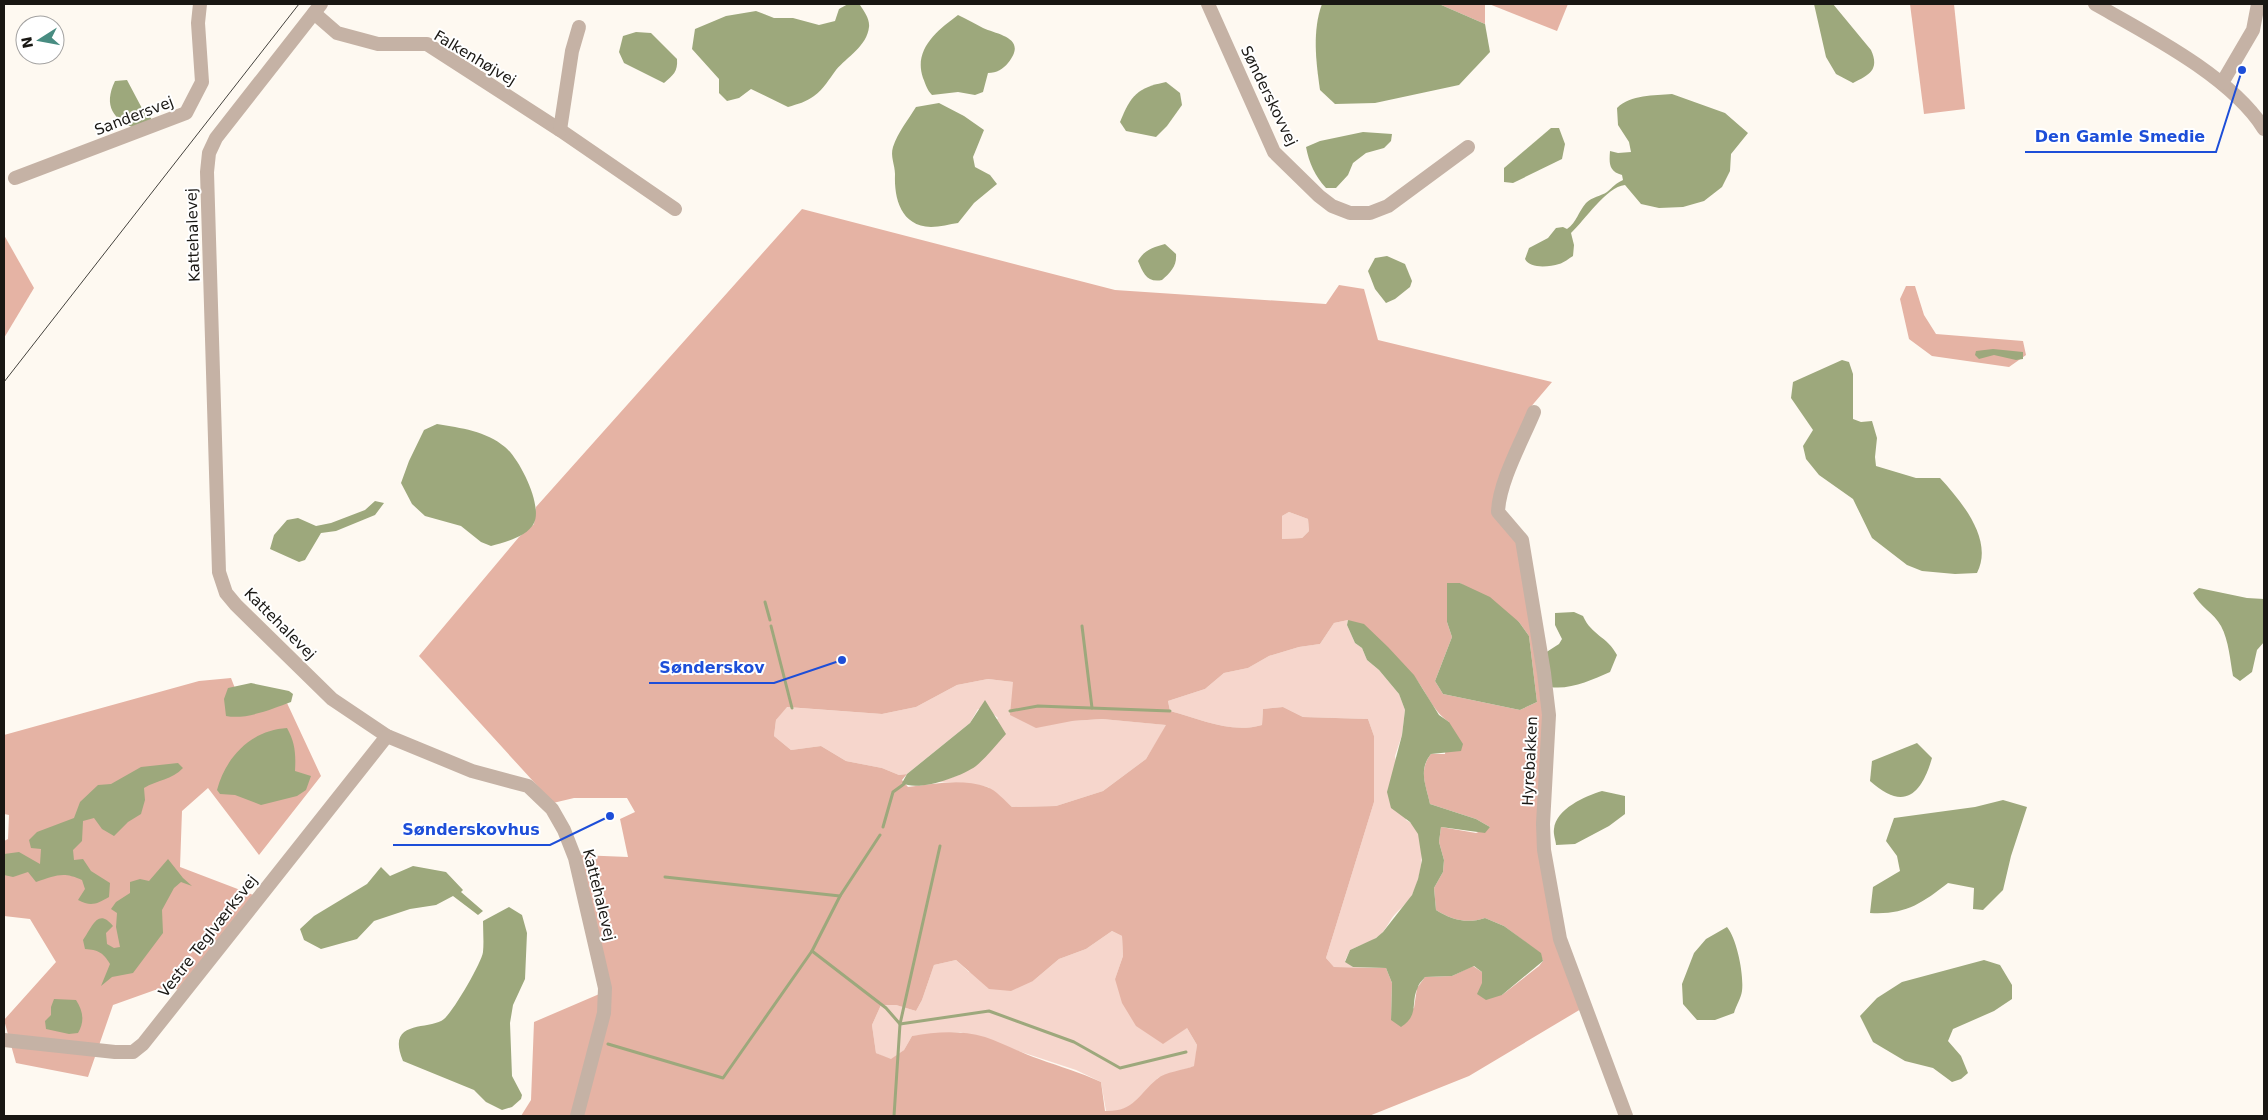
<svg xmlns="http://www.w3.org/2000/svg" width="2268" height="1120" font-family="'DejaVu Sans',sans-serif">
	<rect width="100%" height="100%" fill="#fef9f1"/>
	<g fill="#f6d6cc">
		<polygon points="1289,512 1308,519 1309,531 1302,538 1282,539 1282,516"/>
		<path d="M1348,620L1347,625L1355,643L1362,648L1367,660L1379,670L1399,694L1405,710L1402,735L1395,756L1406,820C1430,831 1422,876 1412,895C1407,904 1398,910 1392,918C1388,924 1385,930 1381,934C1372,942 1360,945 1350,950L1345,961L1353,967H1334L1326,958L1374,802V736L1368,719L1303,717L1283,707L1263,709L1262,725C1230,734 1201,719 1170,711L1168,701L1205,689L1224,673L1248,668L1269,656L1299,647L1320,644L1334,623Z"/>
		<polygon points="988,679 1013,682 1072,721 1102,719 1167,725 1146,759 1103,791 1056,806 1012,807 988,787 963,783 938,782 959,775 998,718 992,713 978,709 970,723 907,774 899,775 882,768 846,761 821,746 791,750 774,736 776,720 786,707 882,714 916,707 957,685"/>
		<polygon points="1112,931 1122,936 1123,956 1115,979 1187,1028 1197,1045 1195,1066 1158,1078 1144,1095 1123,1111 1106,1111 1101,1082 1076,1070 960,1032 912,1036 904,1050 891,1060 876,1053 872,1025 881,1005 896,1005 916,1011 922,1000 934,965 956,960 969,972 1033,981 1059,959 1086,949"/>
	</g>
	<g fill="#e5b3a4" fill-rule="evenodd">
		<polygon points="1439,4 1485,4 1485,24"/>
		<polygon points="1489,4 1568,4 1557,31"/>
		<polygon points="1910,4 1954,4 1965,109 1924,114"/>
		<path d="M802,209L1115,290L1326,304L1339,285L1364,289L1378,340L1552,382L1529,409L1496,513L1520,544L1543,686L1541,850L1581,1009L1469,1076L1369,1116H521L531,1100L534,1022L611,989L579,855L628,857L620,819L635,812L627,798H574L553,803L419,656L519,537L534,524L536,507ZM1289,512L1308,519L1309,531L1302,538L1282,539V516ZM1447,583H1460L1519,622L1529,636L1537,702L1520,710L1443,694L1435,681L1452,637L1447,622ZM1348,620C1369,637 1393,653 1411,673C1426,689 1431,710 1449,722L1445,754H1431C1418,771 1426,785 1430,804L1476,819L1490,827L1476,833L1441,827L1439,842L1444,860L1443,872L1434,888L1436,910C1452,920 1467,924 1485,918L1504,926L1540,953L1543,961L1539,966L1502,995L1483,983L1482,972L1473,966L1452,976L1425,977L1417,988L1414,1008L1391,1020L1392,983L1386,968L1334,967L1326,958L1374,802V736L1368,719L1303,717L1283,707L1263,709L1262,725C1230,734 1201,719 1170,711L1168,701L1205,689L1224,673L1248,668L1269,656L1299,647L1320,644L1334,623ZM988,679L1013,682L1010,715L1036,728L1072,721L1102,719L1166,725L1146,759L1103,791L1056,806L1012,807C1005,801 996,790 987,787C961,778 934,784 908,787L902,780L907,774L899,775L882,768L846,761L821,746L791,750L774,736L776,720L787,707L882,714L916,707L957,685ZM1112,931L1122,936L1123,956L1115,979L1122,1003L1136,1026L1163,1044L1187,1028L1197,1045L1194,1066C1184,1070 1165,1072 1157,1079C1138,1095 1134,1112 1105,1111L1101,1082C1079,1072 1061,1067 1039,1059C1021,1053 1003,1043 985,1037C960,1030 936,1032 912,1036L904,1050L891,1059L876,1053L872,1025L881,1005H896L916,1011L922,1000L934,965L956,960L989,989L1011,991L1033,981L1059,959L1086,949Z"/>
		<polygon points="4,235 34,288 4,338"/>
		<polygon points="1906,286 1915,286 1924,315 1936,334 2023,341 2026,355 2009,367 1932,356 1909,339 1900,299"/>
		<polygon points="231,678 245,714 287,703 321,776 259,855 208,788 182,811 180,867 256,896 178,989 155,990 113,1005 88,1077 16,1063 4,1020 56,962 30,919 4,916 4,841 8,839 9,815 4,814 4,735 199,681"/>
	</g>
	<g fill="#9da87c">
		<path d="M848,4L860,5C864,11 870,19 869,27C867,46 847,57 836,70C829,79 824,89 814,96C806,102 798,104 788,107L751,89L739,98L727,101L719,93V79L692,49L695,29L726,16L756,11L774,18H793L819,25L835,21L839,9Z"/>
		<path d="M1322,4H1439L1485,24L1490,52L1459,85L1375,103L1335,104L1320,90C1316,62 1312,31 1322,4Z"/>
		<path d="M1814,4H1833L1871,50C1880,70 1869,75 1853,83L1836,74L1826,57Z"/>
		<path d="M958,15C967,19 975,24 983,28C999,35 1028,38 1008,63C1003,69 997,73 988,73L983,92L975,95L958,92L932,95C927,90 926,85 923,78C913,49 938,30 958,15Z"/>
		<path d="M636,32L651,33L677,59C678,72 673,75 664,83L624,63L619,52L623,36Z"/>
		<path d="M127,80L145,114L151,118L152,123L137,129C113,120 103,106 115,81Z"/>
		<path d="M1166,82L1180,93L1182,105L1167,126L1156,137L1126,131L1120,122C1131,95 1137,88 1166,82Z"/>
		<path d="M1672,94L1725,113L1748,133L1731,154L1730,171L1722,187L1704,201L1683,207L1659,208L1641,204L1625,185C1606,187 1585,220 1571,233L1574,245L1573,256C1569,258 1564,263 1559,264C1549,267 1530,269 1525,259L1529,248L1548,238L1556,228L1563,227L1567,229C1577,222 1578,212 1586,203C1592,197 1601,196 1607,192C1613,187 1616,183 1623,180L1622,175C1609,171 1609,164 1610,151L1618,153L1631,152L1629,142L1618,125L1617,108C1631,94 1654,96 1672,94Z"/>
		<path d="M939,103L964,116L984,130L973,157L975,167L990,175L997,184L974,203L958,223C950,224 940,227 931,227C901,226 894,199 895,174C895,165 890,156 893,147C898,132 908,120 916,107Z"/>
		<polygon points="1551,128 1559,128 1565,144 1562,159 1513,183 1504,182 1504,168"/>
		<path d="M1363,132L1392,134L1391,141L1384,148L1366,153L1353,163L1348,175L1336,188H1326C1315,176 1309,163 1306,147L1320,141Z"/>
		<path d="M1165,244L1176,254C1177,266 1171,272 1162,280C1147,283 1143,273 1138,261C1144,250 1154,247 1165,244Z"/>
		<polygon points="1387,256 1405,264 1412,281 1410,287 1395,299 1386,303 1375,289 1368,271 1375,258"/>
		<polygon points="1993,349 2023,352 2023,359 2016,360 1994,355 1979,359 1975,355 1976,351"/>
		<path d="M1842,360L1849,362L1853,374V419L1861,422L1872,421L1877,438L1875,457L1876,466L1916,478H1940C1962,502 1994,540 1977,573L1955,574L1922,571L1907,565L1872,538L1853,499L1819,475L1806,459L1803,446L1813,430L1791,398L1793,382Z"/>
		<path d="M437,424C461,428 486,431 505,447C519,458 543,505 534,523C527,537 505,542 491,546L481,542L461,526L425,516L412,504L401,483L409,461L424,430Z"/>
		<polygon points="375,501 384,503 375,515 336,531 321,533 305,560 299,562 270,549 274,535 287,520 298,518 316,526 331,523 365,510"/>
		<polygon points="1447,583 1460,583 1490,597 1519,622 1529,636 1537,702 1520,710 1443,694 1435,681 1452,637 1447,622"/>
		<path d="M2199,588L2247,598L2264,599V642L2257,650L2252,672L2240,681L2233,676C2230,660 2229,641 2221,626C2214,613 2200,607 2193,593Z"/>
		<path d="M1574,612L1583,616C1592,636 1607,636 1617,655L1610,672C1591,680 1571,690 1550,687L1545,653L1559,644L1562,639L1555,625V613Z"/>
		<path d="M1348,620L1364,624L1388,647L1414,675L1439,715L1449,722L1463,744L1461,751L1431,754C1418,770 1426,785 1430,804L1476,819L1490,827L1485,833L1441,827L1439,842L1444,860L1443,872L1434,888L1436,910C1452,920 1467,924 1485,918L1504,926L1541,953L1543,961L1502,995L1486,1000L1477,994L1482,983V972L1474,966L1452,976L1425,977C1423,980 1419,983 1418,987C1410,1002 1420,1015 1401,1027L1391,1020L1392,983L1386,968L1353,967L1345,962L1350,950L1376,938L1383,932L1412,895L1418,879L1422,860L1418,834L1410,822L1391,808L1387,792L1402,735L1405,710L1399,694L1379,670L1367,660L1362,648L1355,643L1347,625Z"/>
		<path d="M251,683L289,691L293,694L291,702C272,709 246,720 226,716L224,699L228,688Z"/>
		<path d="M985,700L1006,734C996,745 987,757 976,766C961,777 918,792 902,783L907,774L970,723Z"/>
		<path d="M287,728C295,742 296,754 295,771L311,776L306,790L297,796L261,805L235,795L220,794L217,790C226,756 252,730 287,728Z"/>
		<path d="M1917,743L1932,758C1921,796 1903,811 1870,781L1872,761Z"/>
		<path d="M178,763L183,768C172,780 157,780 144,788L145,800L141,814L128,822L114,836L102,829L94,818L83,821L82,841L73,850L74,860L83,859L91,871L110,883L109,897C97,904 91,907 78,900L85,889L82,880C62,871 56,876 36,882L28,872L13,877L4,875V854L19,852L40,864L41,849L31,848L29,840L37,832L74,818L80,802L98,785L111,784L141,767Z"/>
		<path d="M1602,791L1625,796V814L1609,826L1575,844L1556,845C1556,841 1553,834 1554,829C1556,809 1585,796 1602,791Z"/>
		<path d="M2003,800L2027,807L2011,856L2003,890L1983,910L1973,909L1974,888L1948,883C1921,904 1905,915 1870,913L1873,887L1900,871L1897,856L1886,841L1894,818L1975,807Z"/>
		<path d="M168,859L183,878L192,886L181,882L174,888L162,910L163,933L133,973L112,977L101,986L110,964C103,952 98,950 85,949L83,940C92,927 98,907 113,926L106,933L107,944L114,948L120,947L116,927L117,913L111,909L116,902L130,893V882L140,879L149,881Z"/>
		<polygon points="413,866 446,872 463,890 461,892 483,911 478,915 453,896 436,905 410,909 374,921 357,939 321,949 304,940 300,929 314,916 367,884 381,867 390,876"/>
		<path d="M509,907L522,915L527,933L525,979L513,1005L510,1023L512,1076L522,1095L521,1099L512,1107L502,1110L486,1102L474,1090L403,1061C385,1018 430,1031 444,1019C453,1012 482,962 483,952C484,942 483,931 483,921Z"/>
		<path d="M1727,927C1737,939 1744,975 1742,991C1741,998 1736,1006 1734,1013L1715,1020H1697L1683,1004L1682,984L1694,953L1706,939Z"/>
		<polygon points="1984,960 2000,965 2012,985 2012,999 1994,1011 1953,1029 1948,1041 1961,1056 1968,1073 1961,1079 1952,1082 1933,1068 1905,1061 1873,1042 1860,1016 1877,998 1902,982"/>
		<path d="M54,999L76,1000C83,1011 85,1021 78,1033L69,1034L46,1029L45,1021L51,1015V1007Z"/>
	</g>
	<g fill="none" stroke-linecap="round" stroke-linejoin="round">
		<g stroke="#9da87c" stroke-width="3">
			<polyline points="765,602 770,620"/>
			<polyline points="771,626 792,708"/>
			<polyline points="1082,626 1092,708"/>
			<polyline points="1010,711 1038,706 1170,711"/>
			<polyline points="883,827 893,792 904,784"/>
			<polyline points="880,835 840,896 812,951 886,1008 900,1024 989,1011 1074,1042 1120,1068 1186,1052"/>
			<polyline points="665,877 840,896"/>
			<polyline points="608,1044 723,1078 812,951"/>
			<polyline points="894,1116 900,1024 940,846"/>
		</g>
		<g stroke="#c5b2a5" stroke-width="14">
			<polyline points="321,4 216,138 209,153 207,172 219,572 226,593 236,605 332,699 387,736 472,771 528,786 552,809 564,830 575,858 605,988 604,1013 577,1116"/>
			<polyline points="1208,4 1274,152 1319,196 1332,206 1350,213 1370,213 1388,206 1468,147"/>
			<path d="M2095,4C2148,34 2232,77 2264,129"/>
			<polyline points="314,13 337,33 378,44 427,44 560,130 675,209"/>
			<polyline points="2222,83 2253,30 2258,4"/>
			<polyline points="560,130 572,51 579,27"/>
			<polyline points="15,178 186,113 202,82 198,23 200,4"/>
			<path d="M1534,412C1522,441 1499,482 1498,512L1522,540L1544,673L1549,715L1543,824L1544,850L1560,939L1626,1116"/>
			<polyline points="4,1040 115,1052 133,1052 143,1044 387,736"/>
		</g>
		<polyline stroke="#44423d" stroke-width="1" points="4,382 299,4"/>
	</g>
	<g text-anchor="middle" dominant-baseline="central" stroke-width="4" stroke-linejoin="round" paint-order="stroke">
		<g font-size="15" fill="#191713" stroke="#fff">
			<text transform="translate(475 58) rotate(31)">Falkenhøjvej</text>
			<text transform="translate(1269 96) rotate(64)">Sønderskovvej</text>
			<text transform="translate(134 116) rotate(-21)">Sandersvej</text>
			<text transform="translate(193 235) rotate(-92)">Kattehalevej</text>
			<text transform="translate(280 624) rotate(45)">Kattehalevej</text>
			<text transform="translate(1530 761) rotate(-87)">Hyrebakken</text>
			<text transform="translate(599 895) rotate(76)">Kattehalevej</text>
			<text transform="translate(208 936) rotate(-52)">Vestre Teglværksvej</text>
		</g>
	</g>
	<path fill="none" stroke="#1d4ed8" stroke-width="2" d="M2242 70L2216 152H2025M842 660L774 683H649M610 816L550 845H393"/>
	<g fill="#1d4ed8" stroke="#fff" stroke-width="2">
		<circle cx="2242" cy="70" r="5"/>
		<circle cx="842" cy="660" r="5"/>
		<circle cx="610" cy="816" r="5"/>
	</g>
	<g font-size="16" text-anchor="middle" font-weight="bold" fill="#1d4ed8" stroke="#fff" stroke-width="4" stroke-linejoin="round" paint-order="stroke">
		<text x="2120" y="142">Den Gamle Smedie</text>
		<text x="712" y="673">Sønderskov</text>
		<text x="471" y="835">Sønderskovhus</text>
	</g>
	<rect width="2268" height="1120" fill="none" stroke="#191713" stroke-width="10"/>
	<g transform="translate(40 40) rotate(259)"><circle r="24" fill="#ffffff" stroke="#a3a2a1"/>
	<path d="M0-4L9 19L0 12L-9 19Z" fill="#488c81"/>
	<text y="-8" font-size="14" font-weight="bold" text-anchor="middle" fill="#191713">N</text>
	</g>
</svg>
